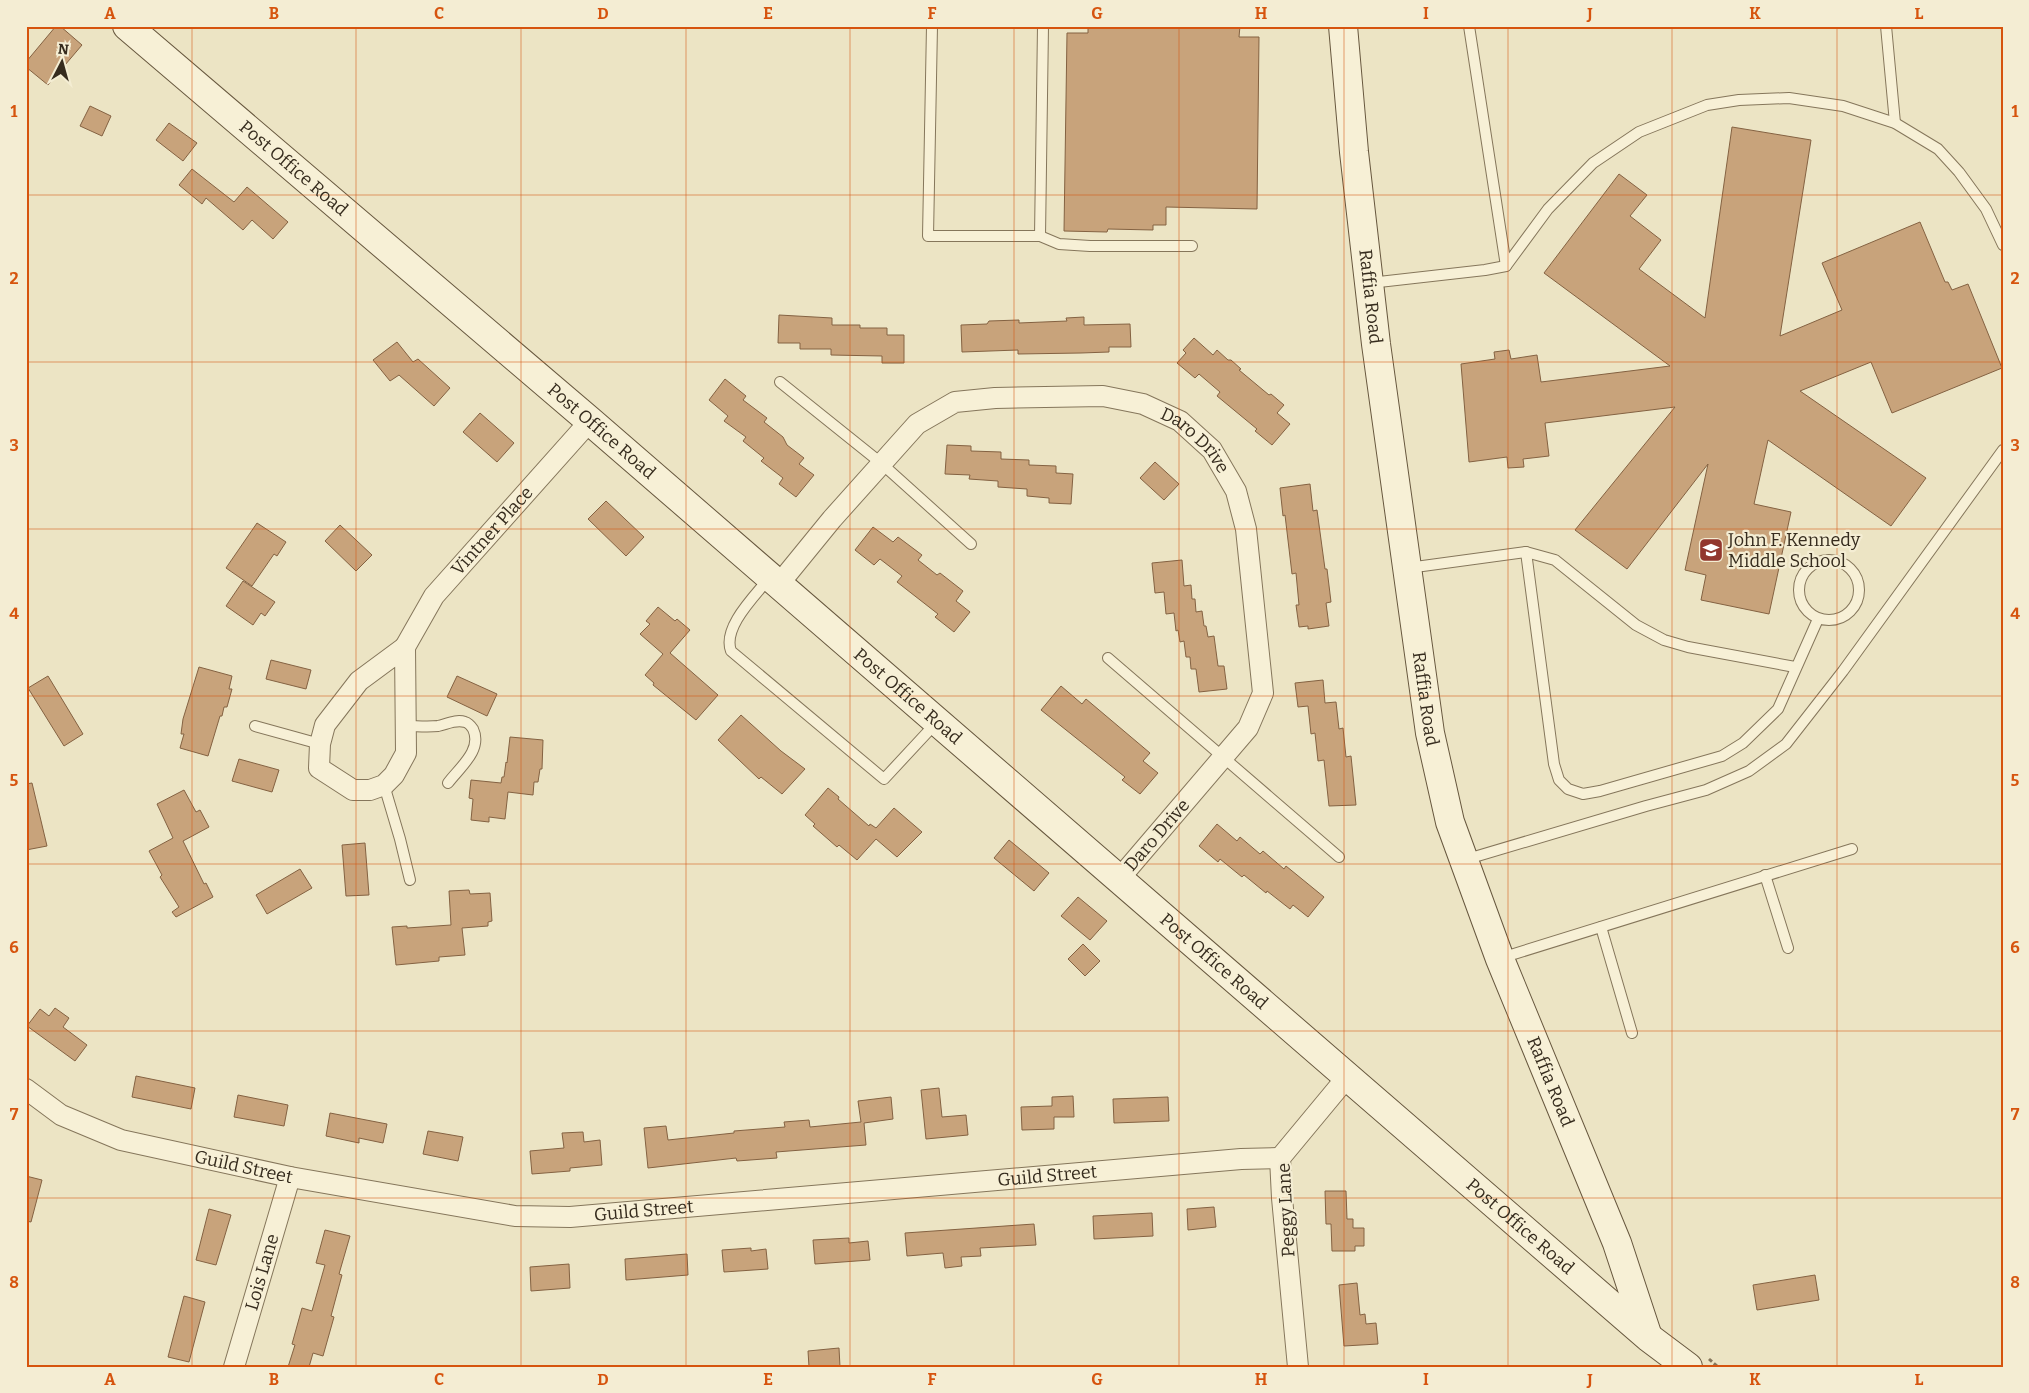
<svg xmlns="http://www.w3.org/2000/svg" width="2029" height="1393" font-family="Bitter,serif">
	<rect width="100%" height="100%" fill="#ece4c4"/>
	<g fill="#c8a37b" stroke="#846242">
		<polygon points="56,26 60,26 82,45 48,85 26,67 26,62"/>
		<polygon points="1088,26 1240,26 1239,37 1259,37 1257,209 1166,207 1166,225 1153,225 1153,230 1108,229 1107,232 1064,231 1067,33 1088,33"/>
		<polygon points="90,106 111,116 102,136 80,126"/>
		<polygon points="169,123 197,143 183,161 156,140"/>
		<polygon points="1732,127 1811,140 1780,336 1842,310 1822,263 1920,222 1945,282 1948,282 1952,290 1968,284 2002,368 1892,413 1871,362 1800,391 1926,478 1891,526 1768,440 1754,504 1791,512 1769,614 1701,600 1706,575 1685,570 1708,464 1627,569 1575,530 1675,407 1545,423 1549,456 1523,459 1524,467 1508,468 1507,457 1469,462 1461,364 1495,359 1494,352 1509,350 1511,359 1537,355 1541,382 1670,366 1544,273 1619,174 1647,195 1630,216 1661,240 1639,269 1705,318"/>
		<polygon points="192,169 234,202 247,187 288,222 273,239 252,220 243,230 206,198 202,204 179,185"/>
		<polygon points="779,315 832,318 832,325 860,325 860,328 887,328 887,335 904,335 904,363 882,363 882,356 831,355 831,349 800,349 800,343 778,343"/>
		<polygon points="1084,317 1084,325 1130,324 1131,347 1109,347 1109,352 1081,353 1018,354 1018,350 962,352 961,325 987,324 989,321 1019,320 1019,323 1067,321 1066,318"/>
		<polygon points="1194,338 1213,355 1217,350 1228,360 1231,360 1241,369 1239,370 1269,395 1271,394 1284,405 1277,413 1290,424 1272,445 1255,431 1257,429 1217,396 1220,392 1199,374 1195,378 1177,363 1186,353 1183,350"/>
		<polygon points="397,342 413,362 418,359 450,388 434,406 399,375 390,381 373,360"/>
		<polygon points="725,379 746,396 743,400 767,418 764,422 783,437 787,445 804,458 799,464 814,475 796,497 779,484 783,478 761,461 764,458 743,441 746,437 724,421 728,416 709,400"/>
		<polygon points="480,413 514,443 497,462 463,432"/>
		<polygon points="947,445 971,446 971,451 1001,452 1001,459 1029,460 1029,465 1056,466 1056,473 1073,474 1071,504 1049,503 1049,498 1027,496 1027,489 998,487 998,481 969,479 970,475 945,474"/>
		<polygon points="1155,462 1179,484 1164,500 1140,478"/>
		<polygon points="1310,484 1313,511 1317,510 1325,569 1327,569 1331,602 1326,603 1329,626 1308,629 1308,626 1299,627 1296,605 1299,605 1296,573 1292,574 1285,515 1283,516 1280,488"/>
		<polygon points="606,501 644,537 626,556 588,519"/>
		<polygon points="257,523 286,542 277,556 274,554 252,586 226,568"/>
		<polygon points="340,525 372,555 356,571 325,541"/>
		<polygon points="873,527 893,542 898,537 922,555 918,560 937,575 940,573 963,591 956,601 970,612 954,632 935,617 938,614 897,582 902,576 880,559 874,565 855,550"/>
		<polygon points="1182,560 1184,586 1191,585 1192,599 1195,599 1196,612 1202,611 1204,626 1206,626 1208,637 1214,636 1218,666 1224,666 1227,689 1199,692 1196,669 1191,669 1190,657 1186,657 1184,641 1180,642 1178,630 1176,631 1174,613 1166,614 1164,592 1155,593 1152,563"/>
		<polygon points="243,581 275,602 265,616 261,613 253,625 226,606"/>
		<polygon points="658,607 675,621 677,619 690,630 670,653 718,695 696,720 653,685 654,683 645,675 663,654 640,634 650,624 646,621"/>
		<polygon points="271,660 311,670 306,689 266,679"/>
		<polygon points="199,667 232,676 229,689 232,689 227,707 224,707 222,716 220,716 208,756 180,748 184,734 181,734 183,719"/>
		<polygon points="48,676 83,734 64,746 28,688"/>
		<polygon points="457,676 497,694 487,716 447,697"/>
		<polygon points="1323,680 1325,703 1336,702 1339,729 1343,728 1346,757 1351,756 1356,805 1329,806 1324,760 1318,761 1315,733 1311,734 1308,706 1298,707 1295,683"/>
		<polygon points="1061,686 1082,704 1086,699 1150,753 1143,761 1158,773 1140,794 1122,780 1125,777 1041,710"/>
		<polygon points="741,715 781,751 805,769 782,794 761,777 759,779 718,740"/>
		<polygon points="510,737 543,740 542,769 540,769 538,782 534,782 533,795 508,792 505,819 489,817 489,822 471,820 473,799 469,798 471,780 501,783 502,777 504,777 506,762 507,763"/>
		<polygon points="239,759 279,770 272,792 232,781"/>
		<polygon points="32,783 47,846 26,850 26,784"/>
		<polygon points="828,788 839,797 838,799 869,826 870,824 876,828 894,808 922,832 897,857 876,839 857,860 839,845 837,847 813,826 815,824 805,815"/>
		<polygon points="184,790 196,812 200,810 209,827 183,841 204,884 206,883 213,897 176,917 172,912 179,907 160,877 162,875 149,851 173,838 157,804"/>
		<polygon points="1217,824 1237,841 1240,837 1260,854 1263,851 1284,869 1286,866 1324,897 1308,917 1293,905 1290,909 1267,891 1266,893 1244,875 1242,877 1220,859 1218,862 1199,846"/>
		<polygon points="1009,840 1049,873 1034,891 994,858"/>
		<polygon points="365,843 369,895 346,896 342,845"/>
		<polygon points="300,869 312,888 267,914 256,895"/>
		<polygon points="469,890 470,894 490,893 492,921 488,922 488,926 462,928 465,955 439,957 439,961 396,965 392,927 407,926 407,928 451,925 449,891"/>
		<polygon points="1078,897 1107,921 1090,940 1061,916"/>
		<polygon points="1083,944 1100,961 1085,976 1068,959"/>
		<polygon points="55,1008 69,1018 63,1027 87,1045 75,1061 27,1026 40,1009 49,1016"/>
		<polygon points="136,1076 195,1088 191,1109 132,1097"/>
		<polygon points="939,1088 942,1117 966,1115 968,1135 926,1139 921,1090"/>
		<polygon points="238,1095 288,1105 284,1126 234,1117"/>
		<polygon points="1073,1096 1074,1117 1054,1117 1054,1129 1022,1130 1021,1107 1052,1106 1052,1097"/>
		<polygon points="891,1097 893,1119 864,1123 866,1145 776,1152 777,1158 737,1161 736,1158 648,1168 644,1128 666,1126 668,1140 734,1133 734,1131 785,1127 784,1122 809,1120 810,1127 861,1122 858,1101"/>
		<polygon points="1168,1097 1169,1121 1114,1123 1113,1099"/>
		<polygon points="330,1113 387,1124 383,1143 359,1138 359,1143 326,1136"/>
		<polygon points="428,1131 463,1137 458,1161 423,1154"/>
		<polygon points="583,1132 584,1142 600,1140 602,1165 570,1168 570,1171 532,1174 530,1151 564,1148 562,1133"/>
		<polygon points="26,1176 42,1180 31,1222 26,1221"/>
		<polygon points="1325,1191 1346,1191 1347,1219 1353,1219 1353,1228 1364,1228 1364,1246 1355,1246 1355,1251 1332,1251 1331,1224 1326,1224"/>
		<polygon points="1214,1207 1216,1227 1188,1230 1187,1209"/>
		<polygon points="209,1209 231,1215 216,1265 196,1260"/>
		<polygon points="1152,1213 1153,1236 1094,1239 1093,1216"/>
		<polygon points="1034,1224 1036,1245 980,1248 981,1256 961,1257 962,1266 945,1268 943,1253 907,1256 905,1233"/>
		<polygon points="325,1230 350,1236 339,1274 342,1275 331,1316 334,1317 323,1356 313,1353 309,1367 288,1367 295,1345 292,1344 302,1308 312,1311 325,1265 316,1263"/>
		<polygon points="849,1238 849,1243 868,1241 870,1260 815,1264 813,1240"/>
		<polygon points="751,1248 751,1251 766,1249 768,1269 724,1272 722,1250"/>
		<polygon points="687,1254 688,1275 626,1280 625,1259"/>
		<polygon points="569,1264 570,1288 531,1291 530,1267"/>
		<polygon points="1815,1275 1819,1300 1757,1310 1753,1285"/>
		<polygon points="1357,1283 1360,1315 1365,1314 1366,1324 1376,1323 1378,1344 1344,1346 1339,1285"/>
		<polygon points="184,1296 205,1302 189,1362 168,1357"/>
		<polygon points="839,1348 840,1367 809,1367 808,1351"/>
	</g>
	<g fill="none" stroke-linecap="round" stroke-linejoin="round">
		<defs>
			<g id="lane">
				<polyline points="932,26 928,236 1040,236 1059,244 1090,246 1192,246"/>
				<polyline points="1469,26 1506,266"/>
				<polyline points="1886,26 1895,123"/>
				<polyline points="1040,236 1043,26"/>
				<polyline points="1370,283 1485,270 1506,266 1548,209 1593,163 1639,132 1707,105 1739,100 1789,98 1843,106 1895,123 1938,149 1959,172 1986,209 2003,245"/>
				<polyline points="780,382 881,463 971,544"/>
				<polyline points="1526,552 1554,764 1559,780 1568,789 1583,794 1600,791 1722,756 1743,743 1778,709 1818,619"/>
				<circle cx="1829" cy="590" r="30"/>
				<polyline points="1408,568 1526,552 1555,560 1636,625 1664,640 1688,647 1795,667"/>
				<path d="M770,577C756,595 722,627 731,651L884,779L936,723"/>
				<polyline points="1108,658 1339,857"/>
				<polyline points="255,726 320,744"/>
				<path d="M406,726C416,726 428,727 438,726C447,724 456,719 465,722C469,723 471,726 473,729C483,750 459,768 448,783"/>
				<polyline points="384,785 400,839 410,880"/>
				<polyline points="1464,860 1646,806 1706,790 1749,771 1786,744 1843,671 2003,450"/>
				<polyline points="1765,875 1788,948"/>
				<polyline points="1601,927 1632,1033"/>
				<polyline points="1501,958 1852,849"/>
			</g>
			<g id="street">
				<path id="s1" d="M779,584L832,519L917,424L955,402L995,398L1103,396L1143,404L1180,421L1212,450L1236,491L1246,529L1263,693L1248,728L1119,879"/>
				<polygon points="405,647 406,753 394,775 384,785 370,790 353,790 319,768 320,744 325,725 359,681"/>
				<path id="s2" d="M405,647L434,596L590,421"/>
				<path id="s3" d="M26,1089L61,1115L121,1140L290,1177L515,1216L570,1217L1241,1159L1280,1158"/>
				<path id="s4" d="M234,1367L290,1177"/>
				<polyline points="1298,1367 1282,1198 1280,1158 1348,1076"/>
			</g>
			<g id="secondary">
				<path id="s5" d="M127,26L590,421L1648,1337L1688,1367"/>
				<path id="s6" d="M1343,26L1354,152L1376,344L1430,733L1450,822L1500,959L1617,1243L1647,1334"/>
			</g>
		</defs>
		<use href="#lane" stroke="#85765b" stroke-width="12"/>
		<use href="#street" stroke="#85765b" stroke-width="22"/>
		<use href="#secondary" stroke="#67573e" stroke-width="30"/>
		<polyline stroke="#85765b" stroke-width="3" stroke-dasharray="4 2.5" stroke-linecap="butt" points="1709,1359 1718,1367"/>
		<use href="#lane" stroke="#f7f0d6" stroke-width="10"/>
		<use href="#street" stroke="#f7f0d6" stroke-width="20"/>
		<use href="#secondary" stroke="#f7f0d6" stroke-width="28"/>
	</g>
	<path fill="none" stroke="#d6540e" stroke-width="1" stroke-opacity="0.55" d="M192,26V1367M356,26V1367M521,26V1367M686,26V1367M850,26V1367M1014,26V1367M1179,26V1367M1344,26V1367M1508,26V1367M1672,26V1367M1837,26V1367M26,195H2003M26,362H2003M26,529H2003M26,696H2003M26,864H2003M26,1031H2003M26,1198H2003"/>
	<defs>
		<symbol id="school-square" viewBox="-11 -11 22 22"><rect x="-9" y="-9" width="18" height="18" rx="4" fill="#92372e" stroke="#f4edd3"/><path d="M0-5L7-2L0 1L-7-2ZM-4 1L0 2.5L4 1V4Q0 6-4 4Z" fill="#fff"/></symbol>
	</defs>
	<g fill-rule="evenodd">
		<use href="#school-square" x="1697" y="536" width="28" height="28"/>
	</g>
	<g text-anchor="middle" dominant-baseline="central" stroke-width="4.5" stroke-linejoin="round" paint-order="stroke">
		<g font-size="18" fill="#362c1e" stroke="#f4edd3">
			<text stroke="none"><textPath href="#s5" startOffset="219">Post Office Road</textPath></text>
			<text stroke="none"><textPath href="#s6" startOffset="272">Raffia Road</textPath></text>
			<text stroke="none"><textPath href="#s5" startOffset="624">Post Office Road</textPath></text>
			<text stroke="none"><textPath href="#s1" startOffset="509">Daro Drive</textPath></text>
			<text stroke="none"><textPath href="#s2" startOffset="146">Vintner Place</textPath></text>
			<text stroke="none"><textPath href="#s5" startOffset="1029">Post Office Road</textPath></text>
			<text stroke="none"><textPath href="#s6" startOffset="678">Raffia Road</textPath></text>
			<text transform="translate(1157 835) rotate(-49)">Daro Drive</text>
			<text stroke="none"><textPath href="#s5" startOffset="1434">Post Office Road</textPath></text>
			<text stroke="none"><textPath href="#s6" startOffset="1082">Raffia Road</textPath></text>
			<text stroke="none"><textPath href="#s3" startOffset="234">Guild Street</textPath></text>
			<text stroke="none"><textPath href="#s3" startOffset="1044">Guild Street</textPath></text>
			<text transform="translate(1286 1210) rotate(-93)">Peggy Lane</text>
			<text stroke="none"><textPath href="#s3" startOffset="639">Guild Street</textPath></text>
			<text stroke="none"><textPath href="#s5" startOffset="1839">Post Office Road</textPath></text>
			<text stroke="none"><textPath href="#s4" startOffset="99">Lois Lane</textPath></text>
		</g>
		<g font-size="18" fill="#362c1e" stroke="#f4edd3" text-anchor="start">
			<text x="1728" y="540">John F. Kennedy<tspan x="1728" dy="21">Middle School</tspan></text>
		</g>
	</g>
	<rect width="2029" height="1393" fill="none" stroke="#f4edd3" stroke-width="55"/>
	<g transform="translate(62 62) rotate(6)" stroke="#f4edd3" stroke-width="4" paint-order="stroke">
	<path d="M0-4L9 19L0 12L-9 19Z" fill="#362c1e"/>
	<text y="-8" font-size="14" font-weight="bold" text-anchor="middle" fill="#362c1e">N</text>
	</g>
	<rect x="28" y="28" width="1974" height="1338" fill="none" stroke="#d6540e" stroke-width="2"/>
	<g font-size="16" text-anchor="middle" font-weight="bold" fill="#d6540e">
		<text x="110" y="19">A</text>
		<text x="274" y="19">B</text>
		<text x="439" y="19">C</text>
		<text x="603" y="19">D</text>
		<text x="768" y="19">E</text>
		<text x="932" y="19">F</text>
		<text x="1097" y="19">G</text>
		<text x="1261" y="19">H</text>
		<text x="1426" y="19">I</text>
		<text x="1590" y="19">J</text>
		<text x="1755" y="19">K</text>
		<text x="1919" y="19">L</text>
		<text x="14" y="117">1</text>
		<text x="2015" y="117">1</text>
		<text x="14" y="284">2</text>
		<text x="2015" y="284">2</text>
		<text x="14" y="451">3</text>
		<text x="2015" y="451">3</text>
		<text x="14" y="619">4</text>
		<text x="2015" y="619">4</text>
		<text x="14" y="786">5</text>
		<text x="2015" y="786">5</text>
		<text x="14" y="953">6</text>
		<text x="2015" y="953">6</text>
		<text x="14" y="1120">7</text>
		<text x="2015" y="1120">7</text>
		<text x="14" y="1288">8</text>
		<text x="2015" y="1288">8</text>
		<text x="110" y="1385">A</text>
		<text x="274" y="1385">B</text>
		<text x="439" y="1385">C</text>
		<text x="603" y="1385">D</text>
		<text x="768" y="1385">E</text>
		<text x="932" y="1385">F</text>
		<text x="1097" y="1385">G</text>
		<text x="1261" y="1385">H</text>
		<text x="1426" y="1385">I</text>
		<text x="1590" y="1385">J</text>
		<text x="1755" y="1385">K</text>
		<text x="1919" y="1385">L</text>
	</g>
</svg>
